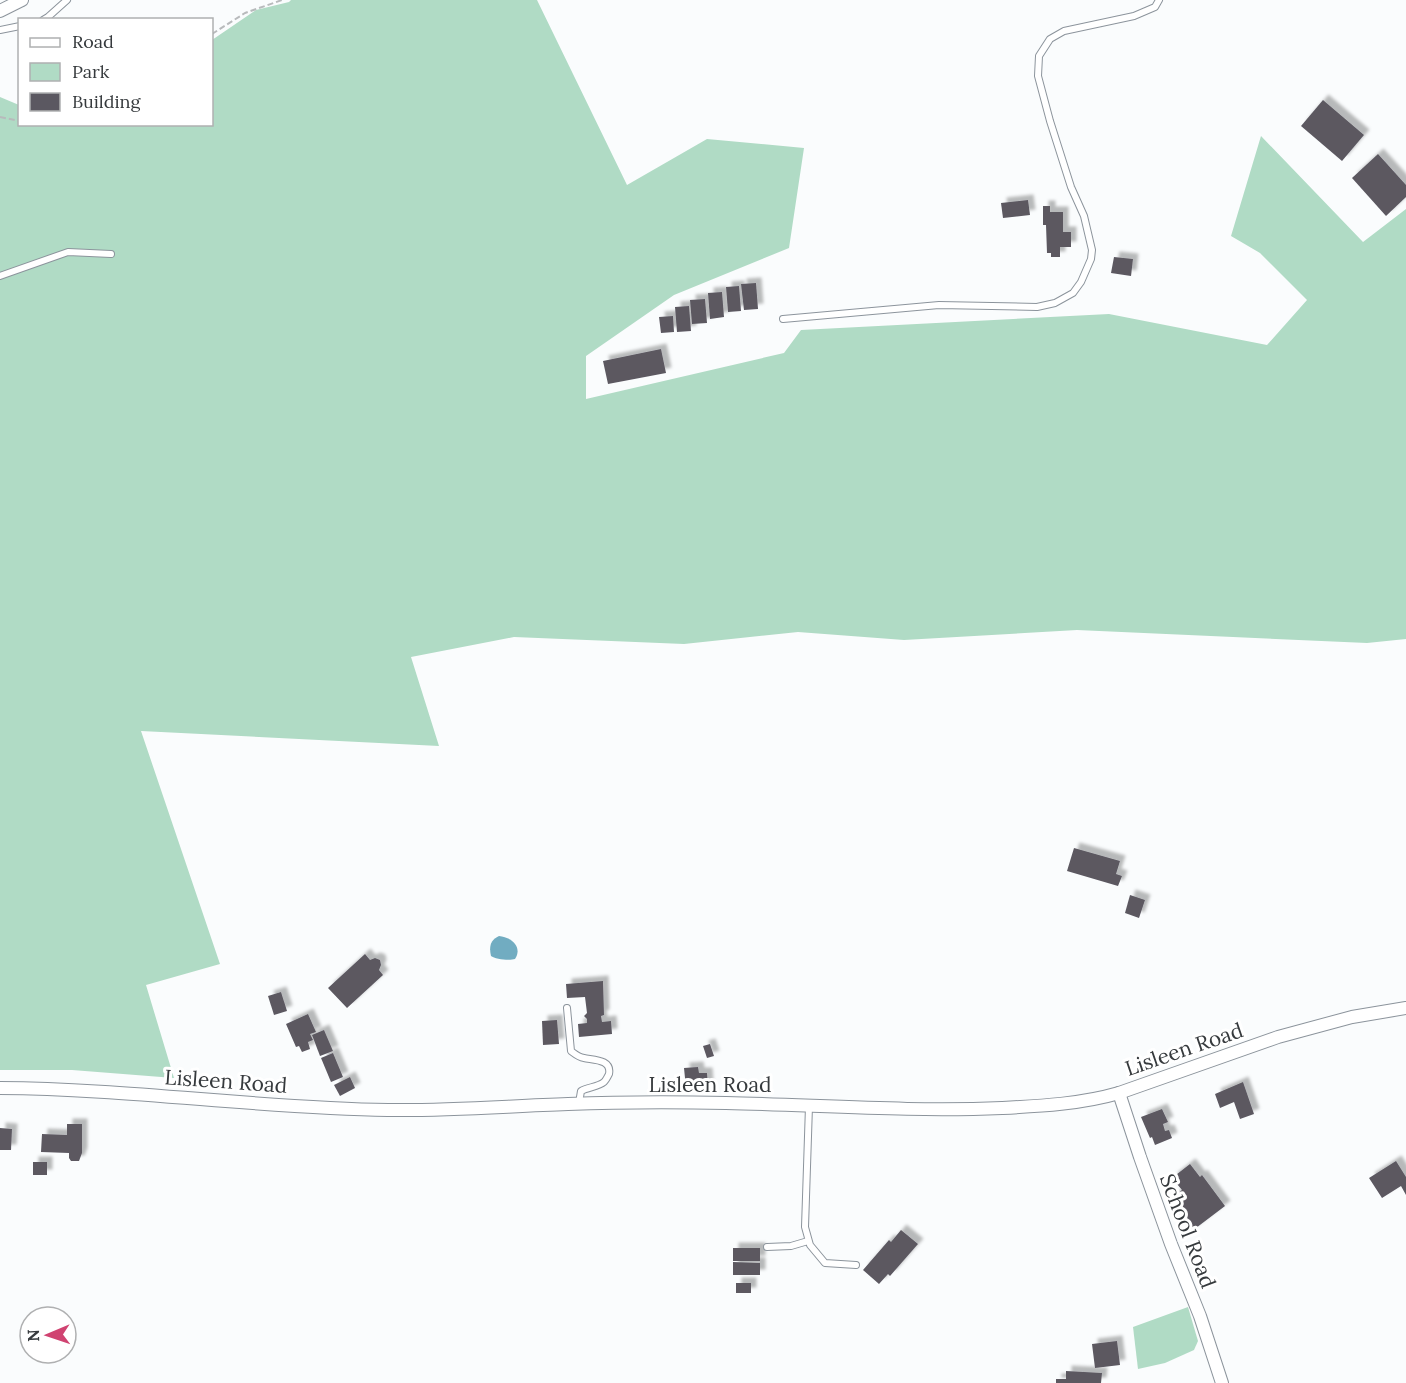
<svg xmlns="http://www.w3.org/2000/svg" width="1406" height="1383" font-family="Lora,serif">
	<defs>
		<filter id="shadow"><feDropShadow dx="5.5" dy="-5.5" stdDeviation="1.5" flood-color="#0004"/></filter>
	</defs>
	<rect width="100%" height="100%" fill="#fafcfd"/>
	<g fill="#b0dbc5">
		<polygon points="291,0 537,0 627,185 707,139 804,148 789,248 674,295 586,356 586,399 784,353 801,330 1109,314 1267,345 1307,300 1260,253 1231,236 1261,136 1363,242 1406,209 1406,639 1367,643 1077,630 904,640 798,632 684,644 514,637 411,657 439,746 141,731 220,964 146,985 174,1078 72,1070 0,1070 0,97 19,105 20,124 212,124 212,40 256,10 289,2"/>
		<polygon points="1188,1307 1198,1341 1194,1350 1165,1363 1138,1369 1133,1327"/>
	</g>
	<path fill="#71acc1" d="M499,936C511,937 523,947 515,959C509,961 495,959 491,956C489,947 490,940 499,936Z"/>
	<g fill="#5b5861" filter="url(#shadow)">
		<polygon points="1323,100 1364,135 1342,161 1301,126"/>
		<polygon points="1378,154 1406,185 1406,197 1386,216 1352,178"/>
		<polygon points="1028,200 1030,215 1003,218 1001,203"/>
		<polygon points="1043,206 1050,206 1050,212 1063,212 1063,232 1071,232 1071,247 1060,247 1060,257 1051,257 1051,253 1047,253 1046,225 1043,225"/>
		<polygon points="1114,257 1133,259 1131,276 1111,273"/>
		<polygon points="756,283 758,309 744,310 741,284"/>
		<polygon points="739,286 741,311 728,312 726,287"/>
		<polygon points="722,292 724,317 710,319 708,293"/>
		<polygon points="705,299 707,323 692,324 690,300"/>
		<polygon points="689,306 691,331 677,332 675,307"/>
		<polygon points="673,316 674,332 661,333 659,317"/>
		<polygon points="661,349 666,373 608,384 603,361"/>
		<polygon points="1074,848 1120,861 1116,874 1122,876 1118,886 1067,871"/>
		<polygon points="1130,895 1145,900 1139,918 1125,913"/>
		<polygon points="365,954 370,960 375,958 380,960 381,965 379,970 383,975 347,1008 328,988"/>
		<polygon points="603,981 604,1015 601,1016 602,1022 611,1021 612,1034 579,1037 578,1024 587,1023 587,1019 584,1016 587,1013 585,997 567,998 566,984"/>
		<polygon points="281,992 287,1011 274,1015 268,996"/>
		<polygon points="308,1014 316,1032 310,1034 313,1040 308,1042 310,1049 302,1052 299,1046 296,1047 286,1024"/>
		<polygon points="557,1020 559,1044 543,1045 542,1021"/>
		<polygon points="324,1030 333,1051 320,1056 312,1035"/>
		<polygon points="710,1044 714,1056 707,1058 703,1046"/>
		<polygon points="333,1053 343,1077 331,1082 321,1058"/>
		<polygon points="698,1067 699,1073 707,1073 708,1086 686,1088 684,1068"/>
		<polygon points="350,1077 355,1088 340,1096 334,1085"/>
		<polygon points="1243,1082 1254,1114 1240,1119 1234,1102 1220,1108 1215,1094"/>
		<polygon points="1162,1109 1168,1122 1163,1124 1165,1131 1169,1130 1172,1138 1155,1145 1152,1137 1150,1138 1141,1117"/>
		<polygon points="67,1124 82,1124 82,1153 79,1161 71,1161 69,1158 69,1153 41,1152 42,1134 67,1135"/>
		<polygon points="0,1128 12,1129 11,1150 0,1150"/>
		<polygon points="1396,1161 1406,1177 1406,1195 1401,1186 1382,1198 1369,1178"/>
		<rect x="33" y="1162" width="14" height="13"/>
		<polygon points="1190,1164 1200,1177 1202,1175 1225,1206 1192,1231 1169,1200 1182,1190 1172,1178"/>
		<polygon points="901,1230 918,1244 890,1276 888,1274 879,1284 863,1270 889,1240 891,1242"/>
		<rect x="733" y="1248" width="27" height="13"/>
		<polygon points="733,1262 760,1263 760,1275 733,1275"/>
		<rect x="736" y="1283" width="15" height="10"/>
		<polygon points="1117,1341 1120,1365 1095,1368 1092,1344"/>
		<polygon points="1066,1371 1102,1373 1101,1383 1056,1383 1056,1379 1066,1379"/>
	</g>
	<g fill="none" stroke-linecap="round" stroke-linejoin="round">
		<defs>
			<g id="lane">
				<polyline points="43,20 48,17 67,0"/>
				<polyline points="0,30 20,26"/>
				<polyline points="0,276 68,252 111,254"/>
				<polyline points="783,319 939,305 1037,307 1055,303 1073,293 1081,282 1091,259 1092,250 1084,216 1071,187 1050,121 1038,76 1039,56 1050,39 1064,31 1134,16 1155,7 1159,0"/>
				<path d="M567,1008L571,1051C575,1054 578,1057 584,1058C593,1060 612,1059 609,1074C608,1076 606,1080 604,1082C598,1087 588,1087 581,1091L579,1103"/>
				<polyline points="809,1106 805,1227 810,1245 825,1263 856,1265"/>
				<polyline points="767,1247 791,1246 808,1241"/>
			</g>
			<g id="street">
				<polyline points="0,11 22,0"/>
				<path d="M0,1088C130,1089 259,1108 388,1110C448,1111 508,1106 568,1104C621,1102 674,1102 726,1103C818,1105 910,1112 1002,1108C1041,1106 1081,1104 1119,1093L1278,1037L1352,1017L1406,1008"/>
				<polyline points="1119,1093 1140,1157 1171,1244 1200,1316 1222,1383"/>
			</g>
		</defs>
		<use href="#lane" stroke="#8c949c" stroke-width="8"/>
		<use href="#street" stroke="#8c949c" stroke-width="14"/>
		<g stroke="#b8babc" stroke-width="2" stroke-dasharray="6 3" stroke-linecap="butt">
			<polyline points="212,34 245,13 282,0"/>
			<polyline points="0,117 20,121"/>
		</g>
		<use href="#lane" stroke="#fff" stroke-width="6"/>
		<use href="#street" stroke="#fff" stroke-width="12"/>
	</g>
	<g text-anchor="middle" dominant-baseline="central" stroke-width="6" stroke-linejoin="round" paint-order="stroke">
		<g font-size="21" fill="#363a3d" stroke="#fff">
			<text transform="translate(1184 1049) rotate(-19)">Lisleen Road</text>
			<text transform="translate(226 1081) rotate(4)">Lisleen Road</text>
			<text x="710" y="1084">Lisleen Road</text>
			<text transform="translate(1188 1231) rotate(69)">School Road</text>
		</g>
	</g>
	<rect x="18" y="18" width="195" height="108" fill="#ffffff" stroke="#afb0b1" stroke-width="1.5"/>
	<rect x="30" y="38" width="30" height="9" fill="#ffffff" stroke="#afb0b1" stroke-width="1.5"/>
	<text x="72" y="48" font-size="18" fill="#363a3d">Road</text>
	<rect x="30" y="63" width="30" height="18" fill="#b0dbc5" stroke="#afb0b1" stroke-width="1.5"/>
	<text x="72" y="78" font-size="18" fill="#363a3d">Park</text>
	<rect x="30" y="93" width="30" height="18" fill="#5b5861" stroke="#afb0b1" stroke-width="1.5"/>
	<text x="72" y="108" font-size="18" fill="#363a3d">Building</text>
	<g transform="translate(48 1335) rotate(268)"><circle r="28" fill="#ffffff" stroke="#afb0b1" stroke-width="1.5"/>
	<path d="M0-4.5L10 22L0 15L-10 22Z" fill="#d04371"/>
	<text y="-9" font-size="16" font-weight="bold" text-anchor="middle" fill="#363a3d">N</text>
	</g>
</svg>
